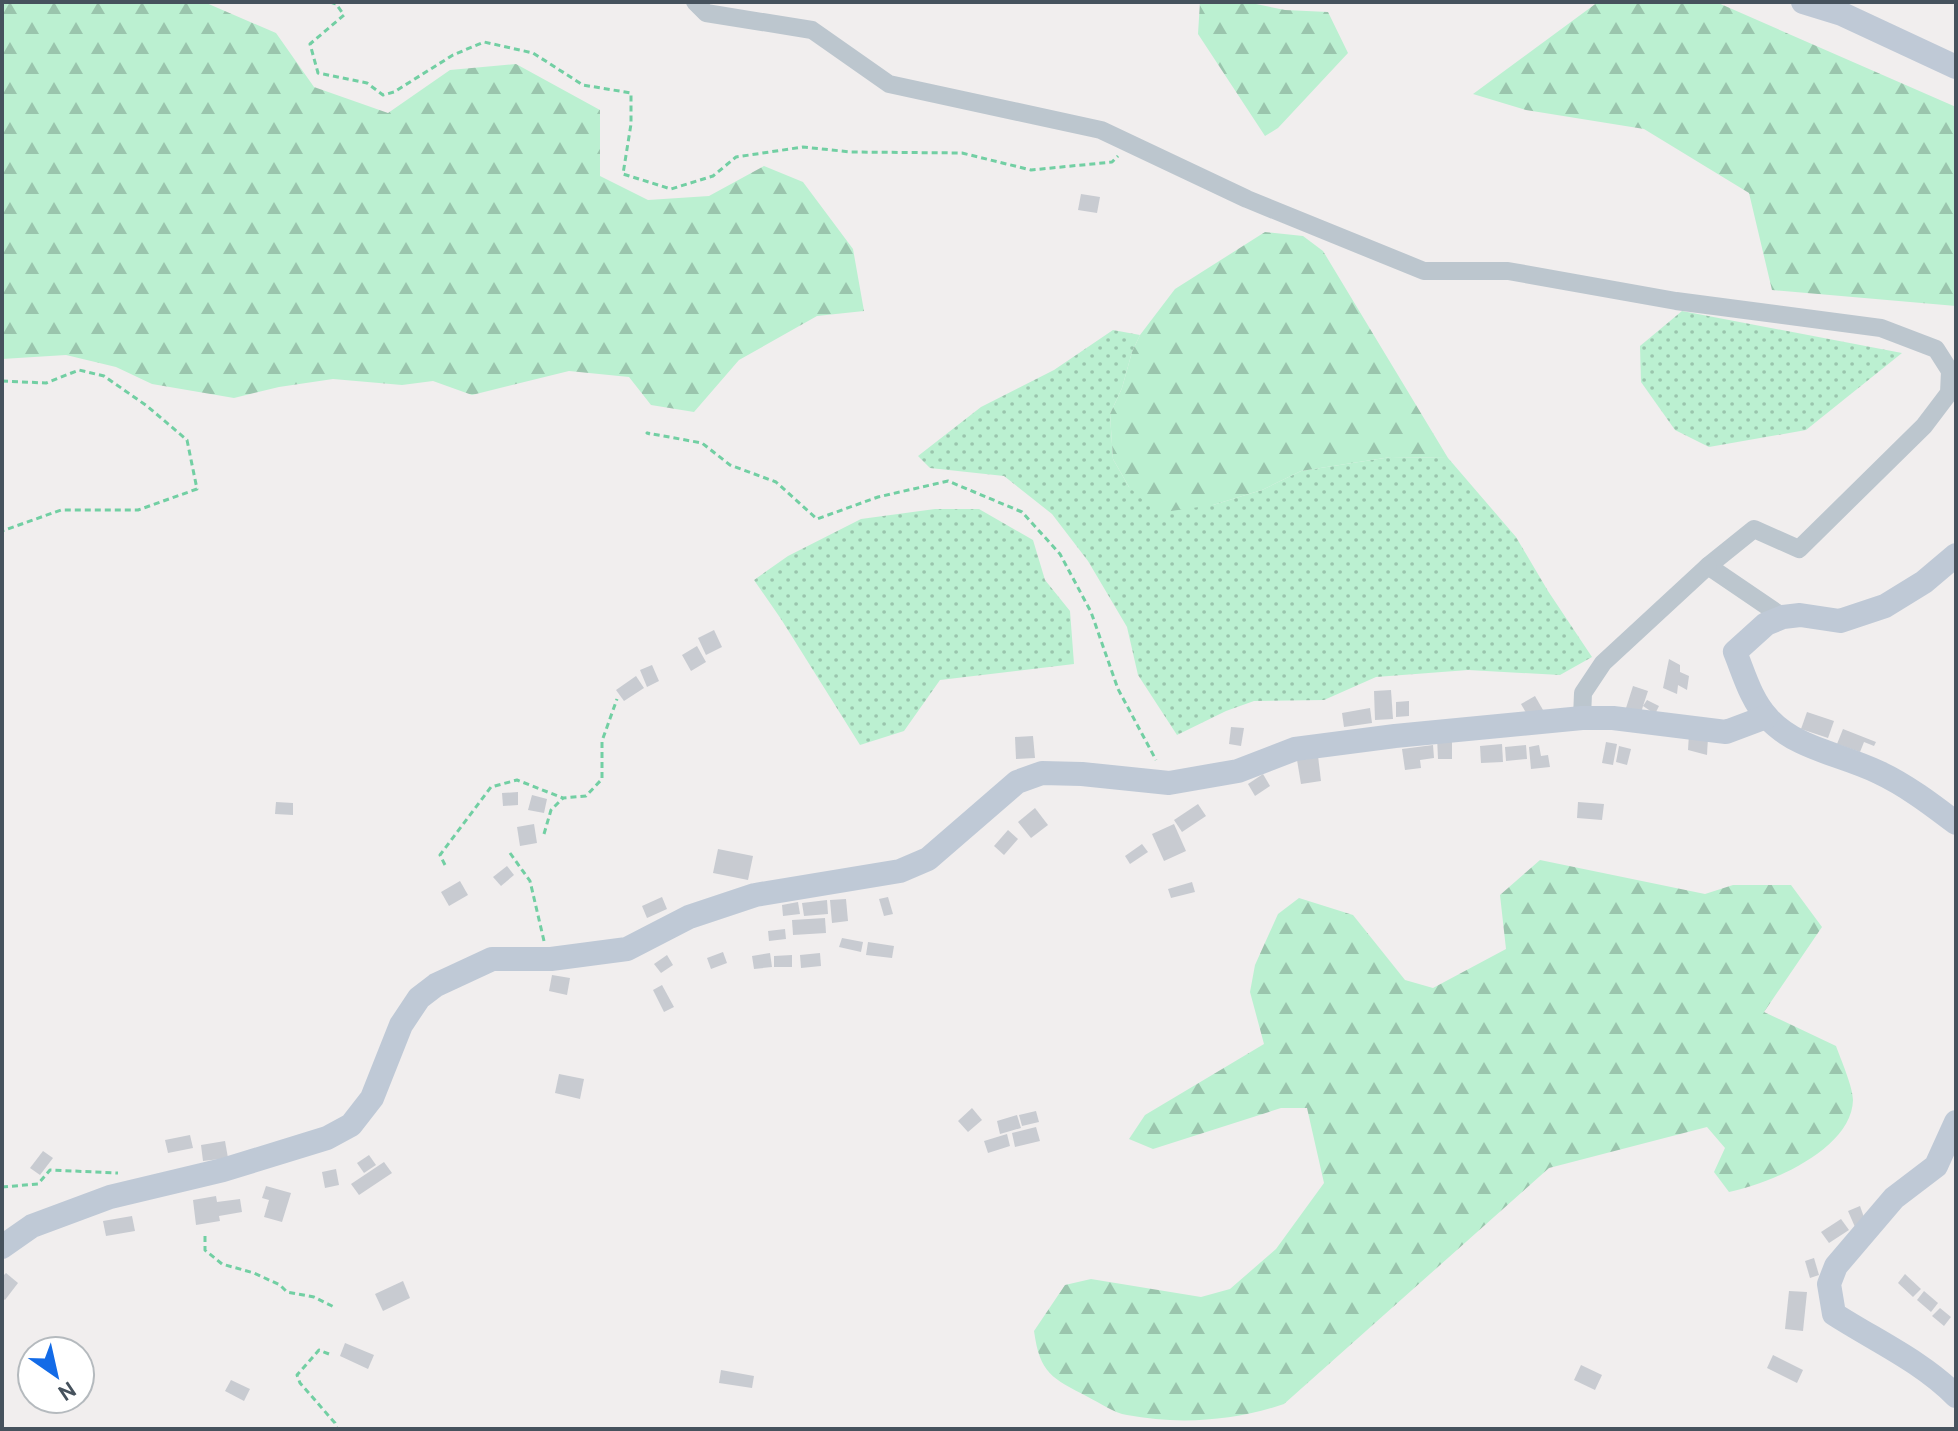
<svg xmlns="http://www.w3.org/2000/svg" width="1958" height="1431" font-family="Cabin,sans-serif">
	<defs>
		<pattern id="grass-dots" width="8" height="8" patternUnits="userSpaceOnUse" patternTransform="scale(2)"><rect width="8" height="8" fill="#bbf0d1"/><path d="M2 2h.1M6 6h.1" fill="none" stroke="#9ac5ad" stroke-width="1.8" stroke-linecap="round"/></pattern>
		<pattern id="forest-firs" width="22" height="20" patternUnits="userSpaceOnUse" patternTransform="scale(2)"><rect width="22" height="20" fill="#bbf0d1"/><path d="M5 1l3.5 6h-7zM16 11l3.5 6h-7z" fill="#9ac5ad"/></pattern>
	</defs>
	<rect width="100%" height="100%" fill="#f1eeee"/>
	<g fill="url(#grass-dots)">
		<polygon points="1682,311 1902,353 1806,430 1709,447 1675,430 1641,382 1640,346"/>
		<polygon points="1113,330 1140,335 1132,352 1122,388 1110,414 1113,459 1129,487 1213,505 1262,490 1301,471 1391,457 1448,458 1516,537 1548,591 1592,657 1560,675 1468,670 1376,677 1324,700 1254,701 1226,711 1177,735 1138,675 1127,627 1088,561 1052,514 1004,476 930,468 918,456 981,407 1054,370"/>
		<polygon points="935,509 979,509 1033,540 1045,580 1070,611 1074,664 940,680 904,731 860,745 781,619 754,580 788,556 861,519"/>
	</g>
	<g fill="url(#forest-firs)">
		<polygon points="2,2 204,2 276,33 314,87 388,113 450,70 516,64 600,110 600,176 648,200 709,196 764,166 803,182 853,249 864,311 817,316 739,360 694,412 651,405 629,377 569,371 472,395 433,381 402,385 333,379 279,387 234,398 152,384 116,367 66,355 2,359"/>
		<polygon points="1200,2 1246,2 1285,10 1328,12 1348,53 1278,128 1265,136 1198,34"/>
		<polygon points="1598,2 1716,2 1956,107 1956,306 1772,290 1749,193 1644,129 1526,110 1473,94"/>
		<polygon points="1265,232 1303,236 1323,251 1448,458 1391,457 1301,471 1262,490 1213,505 1157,513 1129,487 1113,459 1110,414 1122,388 1132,352 1140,335 1175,289"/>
		<path d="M1540,860L1705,894L1733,885H1791L1822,927L1764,1012L1836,1046C1841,1060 1853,1087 1853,1100C1852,1149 1770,1184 1729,1192L1714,1172L1725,1148L1707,1127L1549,1168L1284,1404C1234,1421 1179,1425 1127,1415C1114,1413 1100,1403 1088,1397C1052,1378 1040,1374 1034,1331L1065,1285L1091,1279L1201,1297L1230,1289L1276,1249L1324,1183L1307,1108H1281L1153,1149L1129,1139L1145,1115L1264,1044L1250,992L1255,965L1278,914L1299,898L1353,915L1405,980L1433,988L1506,949L1500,895Z"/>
	</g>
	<g fill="#c8cbd1">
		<polygon points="1081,194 1100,197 1097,213 1078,210"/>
		<polygon points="714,630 722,647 706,655 698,638"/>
		<polygon points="697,646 706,662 691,671 682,655"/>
		<polygon points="1669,659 1680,665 1680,672 1689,676 1687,690 1678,685 1677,694 1663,688"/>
		<polygon points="652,665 659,681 647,687 640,670"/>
		<polygon points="636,676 644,688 624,701 616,690"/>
		<polygon points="1633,686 1648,691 1643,706 1647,700 1659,706 1655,714 1643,706 1641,713 1626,708"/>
		<polygon points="1391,690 1393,719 1375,720 1374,691"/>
		<polygon points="1535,696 1543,710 1529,718 1521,704"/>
		<polygon points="1409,701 1409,716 1396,717 1396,702"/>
		<polygon points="1370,708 1372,723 1344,727 1342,713"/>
		<polygon points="1807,712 1834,721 1828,738 1801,729"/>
		<polygon points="1231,727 1244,728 1241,746 1229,744"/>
		<polygon points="1843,729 1876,742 1874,746 1864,742 1860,752 1837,744"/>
		<polygon points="1689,734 1708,737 1707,755 1688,750"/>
		<polygon points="1033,736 1035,758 1016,759 1015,737"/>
		<polygon points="1452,736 1452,759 1438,759 1437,737"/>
		<polygon points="1606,742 1617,744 1613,765 1602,763"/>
		<polygon points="1502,744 1503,762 1481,763 1480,746"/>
		<polygon points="1433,745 1434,758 1420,760 1421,768 1405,770 1402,749"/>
		<polygon points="1526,745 1527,759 1506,761 1505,747"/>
		<polygon points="1539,745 1541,756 1548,755 1550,767 1531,769 1529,747"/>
		<polygon points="1619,746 1631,749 1627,765 1616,762"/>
		<polygon points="1318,756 1321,781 1301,784 1297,760"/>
		<polygon points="1263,774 1270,786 1255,796 1248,784"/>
		<polygon points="518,792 518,805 503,806 502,793"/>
		<polygon points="532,795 547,799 544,813 528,810"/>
		<polygon points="276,802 293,803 293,815 275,814"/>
		<polygon points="1578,802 1604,804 1602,820 1577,818"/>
		<polygon points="1198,804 1206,816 1182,832 1174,820"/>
		<polygon points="1035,808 1048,825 1031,838 1018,822"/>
		<polygon points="534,824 537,843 520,846 517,827"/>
		<polygon points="1174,824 1186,851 1164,861 1152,834"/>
		<polygon points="1008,830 1018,839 1004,855 994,846"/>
		<polygon points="1142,844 1148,852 1130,864 1125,856"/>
		<polygon points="718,849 753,856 748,880 713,873"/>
		<polygon points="507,866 514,875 501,886 493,877"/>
		<polygon points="460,881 468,895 449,906 441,892"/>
		<polygon points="1192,882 1195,892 1171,898 1168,889"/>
		<polygon points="662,897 667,909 647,918 642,906"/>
		<polygon points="888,897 893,914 884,916 879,899"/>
		<polygon points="846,899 848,921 832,923 830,900"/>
		<polygon points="827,900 828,914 804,916 802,903"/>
		<polygon points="798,902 800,914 783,916 782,905"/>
		<polygon points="825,918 826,933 793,935 792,920"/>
		<polygon points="785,929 786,939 769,941 768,931"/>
		<polygon points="842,938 863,942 861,952 839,947"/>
		<polygon points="868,942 894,946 892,958 866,955"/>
		<polygon points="723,952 727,963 711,969 707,958"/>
		<polygon points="770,953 772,967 754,969 752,956"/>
		<polygon points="820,953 821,966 801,968 800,955"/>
		<polygon points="667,955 673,965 661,973 654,964"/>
		<polygon points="792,955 792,967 774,967 774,956"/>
		<polygon points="552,975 570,978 567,995 549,991"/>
		<polygon points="662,985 674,1007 664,1012 653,990"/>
		<polygon points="559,1074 584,1079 580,1099 555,1093"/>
		<polygon points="972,1108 982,1120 968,1132 958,1121"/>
		<polygon points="1036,1111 1039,1122 1022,1126 1019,1115"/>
		<polygon points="1017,1115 1021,1128 1000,1134 997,1121"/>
		<polygon points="1036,1127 1040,1141 1015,1147 1012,1133"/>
		<polygon points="1007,1134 1010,1146 988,1153 984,1141"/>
		<polygon points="190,1135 193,1148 168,1153 165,1140"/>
		<polygon points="225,1141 228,1158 203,1161 201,1145"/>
		<polygon points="43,1151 53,1158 40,1175 30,1168"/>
		<polygon points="369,1155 376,1165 364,1173 357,1163"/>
		<polygon points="384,1162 392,1173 359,1195 351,1184"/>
		<polygon points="336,1169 339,1185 325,1188 322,1172"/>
		<polygon points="266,1186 291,1193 282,1222 264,1217 269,1200 262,1198"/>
		<polygon points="216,1196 217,1202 240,1199 242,1212 219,1216 220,1221 196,1225 193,1200"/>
		<polygon points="1860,1206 1866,1223 1855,1227 1848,1211"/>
		<polygon points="132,1216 135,1231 106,1236 103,1221"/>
		<polygon points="1841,1219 1849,1230 1829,1243 1821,1232"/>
		<polygon points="1814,1258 1819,1275 1810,1278 1805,1261"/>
		<polygon points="6,1273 18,1283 5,1300 2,1298 2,1277"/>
		<polygon points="1905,1274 1921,1289 1913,1297 1898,1283"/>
		<polygon points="403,1281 410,1298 383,1311 375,1294"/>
		<polygon points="1789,1291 1807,1292 1803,1331 1785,1329"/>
		<polygon points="1924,1291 1938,1303 1931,1312 1917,1300"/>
		<polygon points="1940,1308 1951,1317 1944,1326 1932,1316"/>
		<polygon points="345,1343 374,1355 368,1369 340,1356"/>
		<polygon points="1773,1355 1803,1370 1797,1383 1767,1368"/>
		<polygon points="1581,1365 1602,1375 1595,1390 1574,1380"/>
		<polygon points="721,1370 754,1376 752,1388 719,1383"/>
		<polygon points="231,1380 250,1389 244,1401 225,1391"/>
	</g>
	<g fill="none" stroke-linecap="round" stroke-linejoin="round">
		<g stroke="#72cfa3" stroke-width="3" stroke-dasharray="6 4" stroke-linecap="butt">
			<polyline points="330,2 336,4 344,15 310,44 318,73 367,83 383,95 394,92 453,55 484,42 533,53 583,85 631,93 631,124 623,174 671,189 713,176 736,157 803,147 851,152 962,153 1031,170 1112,162 1118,156"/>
			<polyline points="2,381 46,383 79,370 104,376 147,406 187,440 197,489 138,510 61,510 2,531"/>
			<polyline points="650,434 647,433 702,443 730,465 776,482 817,519 878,497 948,481 1022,512 1060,554 1091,612 1118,689 1156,760"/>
			<polyline points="544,834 551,810 563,798"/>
			<polyline points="510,853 530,881 544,941"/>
			<polyline points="445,865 440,855 491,787 517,780 563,798 586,796 602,779 602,741 617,699"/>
			<polyline points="2,1187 38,1184 50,1170 118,1173"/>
			<polyline points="205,1236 205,1250 222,1264 254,1273 280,1285 287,1292 314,1297 336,1308"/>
			<polyline points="329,1354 319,1350 297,1375 300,1383 335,1423 337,1429"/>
		</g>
		<g stroke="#bcc6ce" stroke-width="18">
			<polyline points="695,2 706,13 812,30 889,84 1101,130 1247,199 1424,271 1508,271 1676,301 1881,328 1936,349 1950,371 1949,393 1924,426 1799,549 1754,529 1708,566 1783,617"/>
			<polyline points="1582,718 1583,693 1603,663 1708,566"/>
		</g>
		<g stroke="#bfc9d6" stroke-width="24">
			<polyline points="1803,2 1842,14 1956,67"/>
			<path d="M1956,555L1924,582L1885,606L1840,621L1800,615L1783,617L1766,624L1735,652C1744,674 1751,700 1768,718C1796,749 1841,754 1878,772C1906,785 1931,804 1956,823"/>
			<path d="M1956,1122L1936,1166L1894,1198L1836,1266L1829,1284L1834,1314C1876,1341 1921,1361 1956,1396"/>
			<polyline points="2,1247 32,1226 110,1197 223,1170 327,1138 351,1125 372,1098 401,1025 419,998 436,985 492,959 551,959 627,949 689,917 755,895 900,871 928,859 1017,782 1042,773 1082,774 1169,783 1238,771 1295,749 1395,736 1582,718 1613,718 1726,732 1766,717"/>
		</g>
	</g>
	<rect width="1958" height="1431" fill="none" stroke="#46525d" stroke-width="8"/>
	<g transform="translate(56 1375) rotate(146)"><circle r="38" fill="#ffffff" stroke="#b5babe" stroke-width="2"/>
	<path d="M0-6L14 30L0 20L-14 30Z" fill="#136be7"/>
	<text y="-12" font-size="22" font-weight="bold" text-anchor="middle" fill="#46525d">N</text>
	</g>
</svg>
